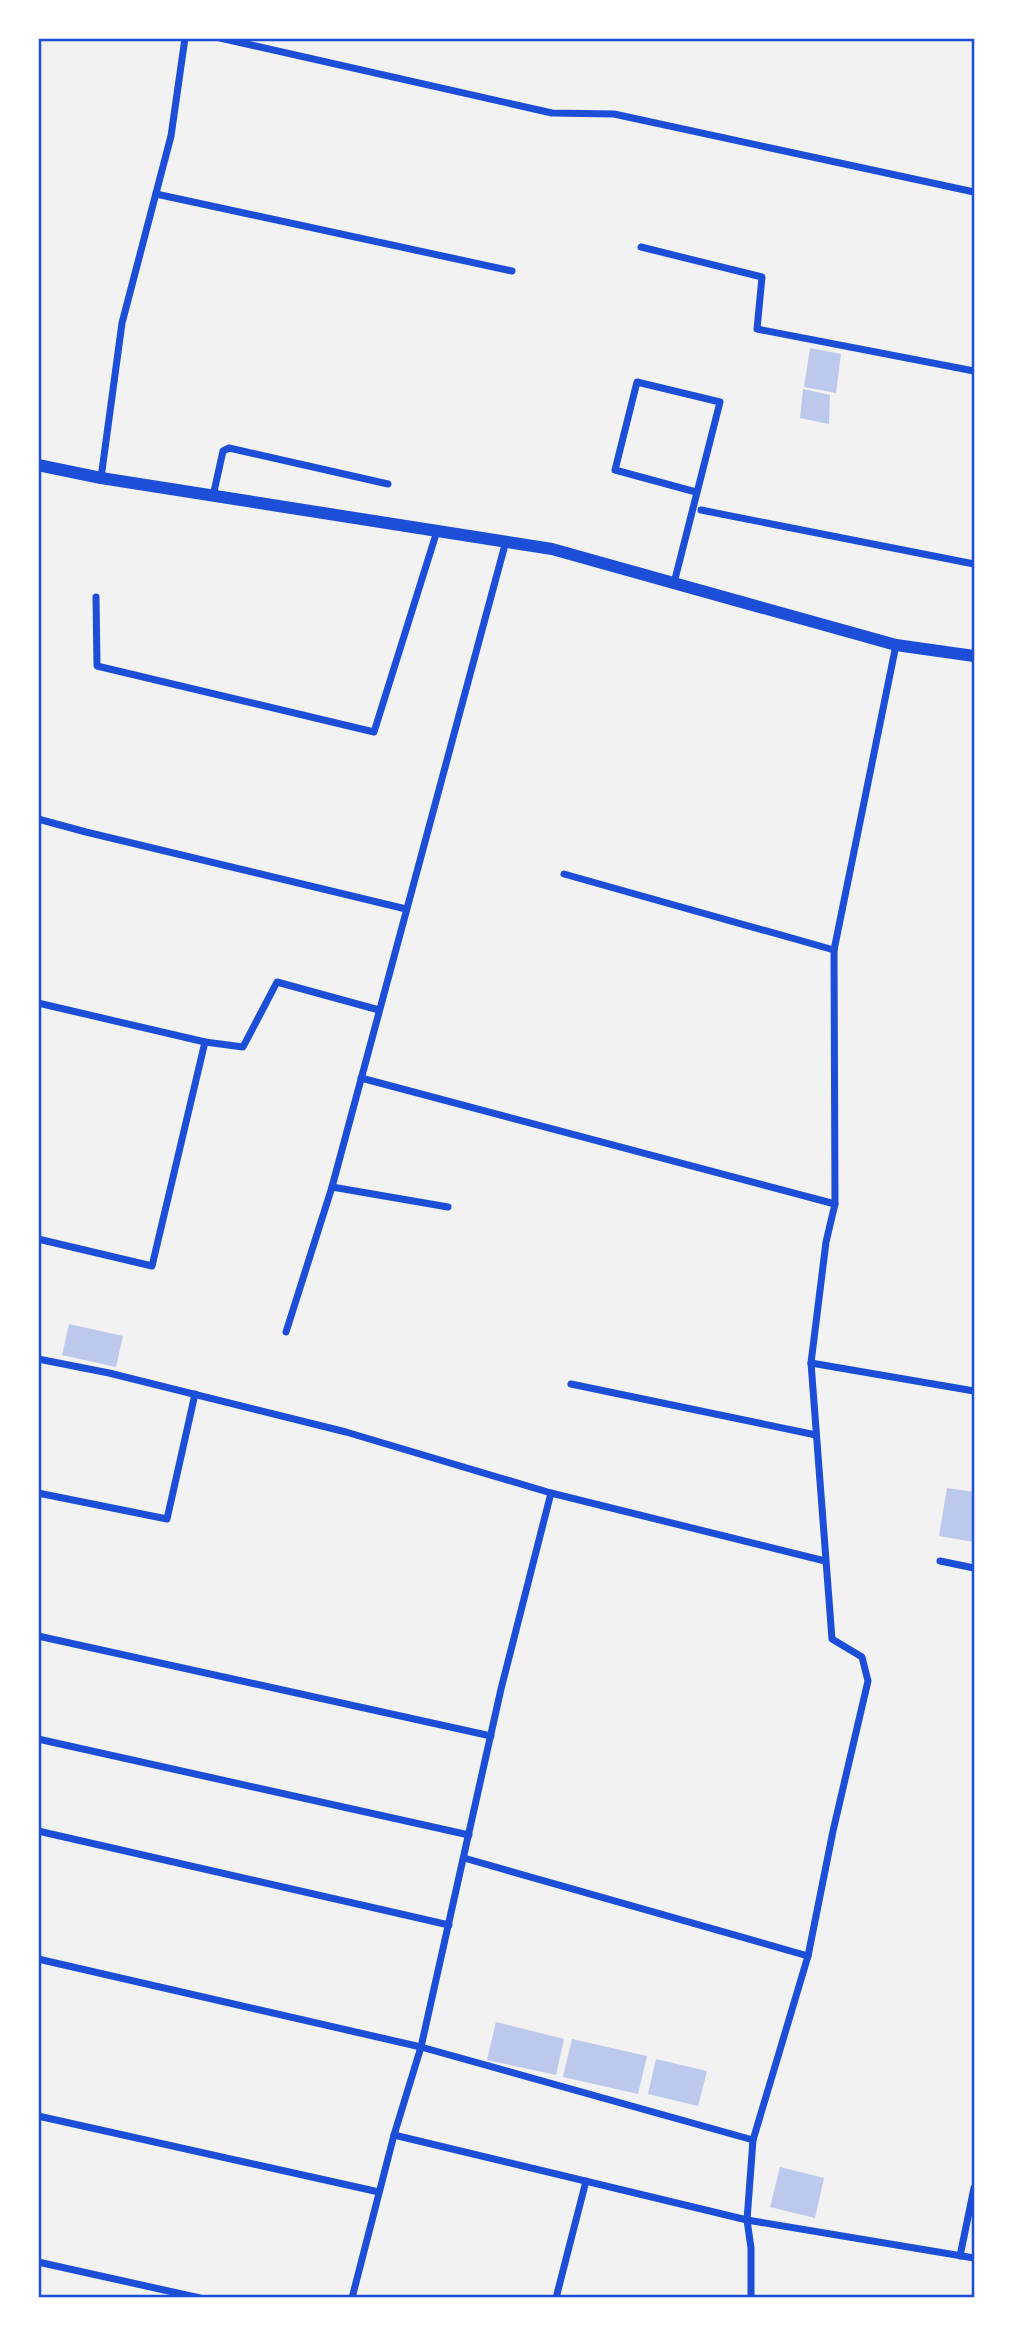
<svg xmlns="http://www.w3.org/2000/svg" width="1013" height="2336" font-family="'DM Sans',sans-serif">
	<rect width="100%" height="100%" fill="#f2f2f2"/>
	<g fill="#bdc9ec">
		<polygon points="810,348 841,354 836,393 804,387"/>
		<polygon points="803,389 830,395 829,424 800,418"/>
		<polygon points="69,1324 123,1336 116,1367 62,1355"/>
		<polygon points="947,1488 974,1492 974,1542 939,1536"/>
		<polygon points="496,2022 564,2039 556,2075 487,2060"/>
		<polygon points="572,2039 647,2056 638,2094 563,2077"/>
		<polygon points="656,2059 707,2071 698,2106 648,2094"/>
		<polygon points="780,2167 824,2178 815,2218 770,2207"/>
	</g>
	<g fill="none" stroke-linecap="round" stroke-linejoin="round">
		<g stroke="#1d4ed8" stroke-width="7">
			<polyline points="220,38 552,113 614,114 974,192"/>
			<polyline points="156,194 512,271"/>
			<polyline points="641,247 762,277 757,329 974,371"/>
			<polyline points="101,478 122,323 171,136 185,38"/>
			<polyline points="213,496 223,451 229,448 388,484"/>
			<polyline points="701,510 974,564"/>
			<polyline points="674,583 720,402 637,382 615,470 696,492"/>
			<polyline points="96,597 97,666 374,732 437,531"/>
			<polyline points="38,819 86,832 406,909"/>
			<polyline points="564,874 834,950"/>
			<polyline points="38,1003 205,1042 243,1047 277,982 379,1010"/>
			<polyline points="361,1078 835,1204"/>
			<polyline points="332,1187 448,1207"/>
			<polyline points="38,1239 152,1266 205,1042"/>
			<polyline points="286,1332 332,1187 506,541"/>
			<polyline points="38,1359 109,1373 346,1432 551,1493 825,1561"/>
			<polyline points="811,1363 974,1391"/>
			<polyline points="571,1384 816,1435"/>
			<polyline points="38,1493 167,1519 195,1394"/>
			<polyline points="940,1561 974,1568"/>
			<polyline points="38,1636 491,1736"/>
			<polyline points="38,1739 469,1835"/>
			<polyline points="38,1831 449,1925"/>
			<polyline points="464,1858 808,1956"/>
			<polyline points="38,1959 421,2047 753,2140"/>
			<polyline points="38,2116 379,2192"/>
			<polyline points="394,2135 747,2220 974,2258"/>
			<polyline points="960,2256 974,2188"/>
			<polyline points="38,2262 200,2298"/>
			<polyline points="352,2298 394,2135 421,2047 501,1689 551,1493"/>
			<polyline points="556,2298 586,2181"/>
			<polyline points="751,2298 751,2248 747,2220 753,2140 808,1956 833,1831 868,1681 862,1657 832,1639 811,1363 826,1242 835,1204 834,950 896,645"/>
		</g>
		<polyline stroke="#1d4ed8" stroke-width="12" points="38,465 101,478 552,549 896,645 974,656"/>
	</g>
	<rect width="1013" height="2336" fill="none" stroke="#ffffff" stroke-width="80"/>
	<rect x="40" y="40" width="933" height="2256" fill="none" stroke="#1d4ed8" stroke-width="2.5"/>
</svg>
